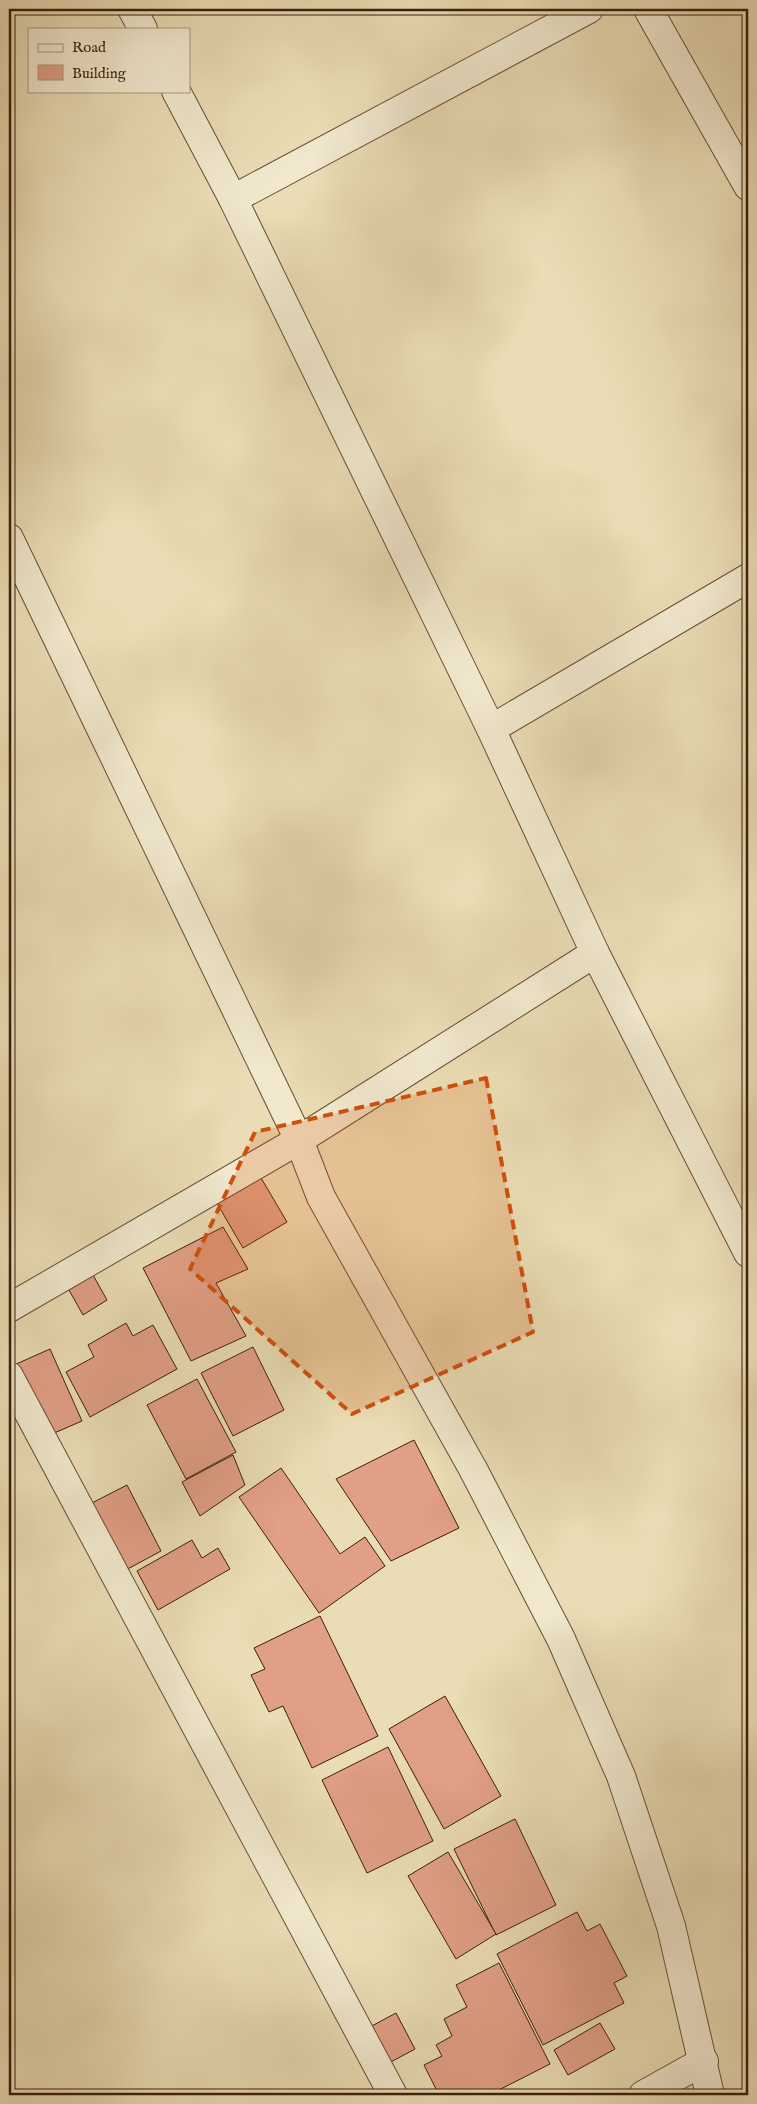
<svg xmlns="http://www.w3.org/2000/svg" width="757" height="2104" font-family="'IM FELL English',serif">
	<rect width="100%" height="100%" fill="#eadcb4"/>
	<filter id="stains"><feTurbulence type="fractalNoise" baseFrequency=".004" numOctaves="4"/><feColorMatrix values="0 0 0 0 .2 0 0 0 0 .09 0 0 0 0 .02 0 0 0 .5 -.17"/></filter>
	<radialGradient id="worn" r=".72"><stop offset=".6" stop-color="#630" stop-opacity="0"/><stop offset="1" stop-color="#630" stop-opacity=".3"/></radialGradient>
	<g fill="#e19f85" stroke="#3b1f0b">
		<polygon points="254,1166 287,1222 243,1248 211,1193"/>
		<polygon points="223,1227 248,1269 216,1283 246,1336 191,1361 143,1268"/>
		<polygon points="93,1275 107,1300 83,1315 69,1290"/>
		<polygon points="126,1323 133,1336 153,1325 177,1369 90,1417 66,1372 94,1357 88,1345"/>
		<polygon points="253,1347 284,1410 233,1436 201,1373"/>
		<polygon points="50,1349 82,1421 45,1437 14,1365"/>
		<polygon points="197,1379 236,1452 186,1479 147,1405"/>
		<polygon points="414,1440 459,1528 391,1561 336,1479"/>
		<polygon points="233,1455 245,1485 200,1516 182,1482"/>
		<polygon points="281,1468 340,1554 365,1537 385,1566 319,1613 239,1497"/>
		<polygon points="127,1485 161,1551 124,1571 90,1504"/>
		<polygon points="192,1540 202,1558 218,1548 230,1569 158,1610 137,1571"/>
		<polygon points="320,1616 378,1736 312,1768 283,1706 269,1712 251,1675 265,1669 254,1648"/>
		<polygon points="445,1696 501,1796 444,1829 389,1729"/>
		<polygon points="388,1747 433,1841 367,1873 322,1780"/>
		<polygon points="515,1819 556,1905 496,1935 454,1849"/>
		<polygon points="448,1852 496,1934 456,1959 408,1876"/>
		<polygon points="577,1912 587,1931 600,1924 627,1976 614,1983 624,2003 543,2045 497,1954"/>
		<polygon points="499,1963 550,2064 489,2095 439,2095 424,2065 442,2056 436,2045 452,2036 444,2019 467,2007 456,1985"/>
		<polygon points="396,2013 415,2049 387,2064 368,2028"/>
		<polygon points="600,2023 615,2049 568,2075 554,2050"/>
	</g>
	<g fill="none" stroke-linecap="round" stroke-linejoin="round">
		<defs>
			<g id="minor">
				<polyline points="132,9 143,29"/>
				<polyline points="648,9 748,186"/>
				<polyline points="176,91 233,199 491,729 595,953 748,1253"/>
				<polyline points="233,199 589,9"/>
				<polyline points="9,538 299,1140 321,1197 473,1469 561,1639 621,1776 671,1926 710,2095"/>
				<polyline points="491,729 748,578"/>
				<polyline points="9,1308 299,1140 595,953"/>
				<polyline points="9,1376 393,2095"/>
				<polyline points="643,2095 704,2061"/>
			</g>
		</defs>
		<use href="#minor" stroke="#674e35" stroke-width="30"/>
		<use href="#minor" stroke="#f1e8ce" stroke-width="28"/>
	</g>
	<path fill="#ce500c" fill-opacity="0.2" stroke="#ce500c" stroke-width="4" stroke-dasharray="10 6" stroke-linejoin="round" d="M486,1078L533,1332L352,1414L190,1269L255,1132Z"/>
	<rect width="757" height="2104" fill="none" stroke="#eadcb4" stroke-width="30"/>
	<rect x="10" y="10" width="737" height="2084" fill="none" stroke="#3b1f0b" stroke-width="2.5"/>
	<rect x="15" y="15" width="727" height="2074" fill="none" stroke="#3b1f0b"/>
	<rect x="28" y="28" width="162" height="65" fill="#f1e8ce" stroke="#a89880"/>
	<rect x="38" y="44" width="25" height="8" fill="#f1e8ce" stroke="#a89880"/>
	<text x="72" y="52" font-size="15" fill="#3b1f0b">Road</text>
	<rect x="38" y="65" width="25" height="15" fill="#e19f85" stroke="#a89880"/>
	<text x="72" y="78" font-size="15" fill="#3b1f0b">Building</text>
	<rect width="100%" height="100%" filter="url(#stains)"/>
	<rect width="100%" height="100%" fill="url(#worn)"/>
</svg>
